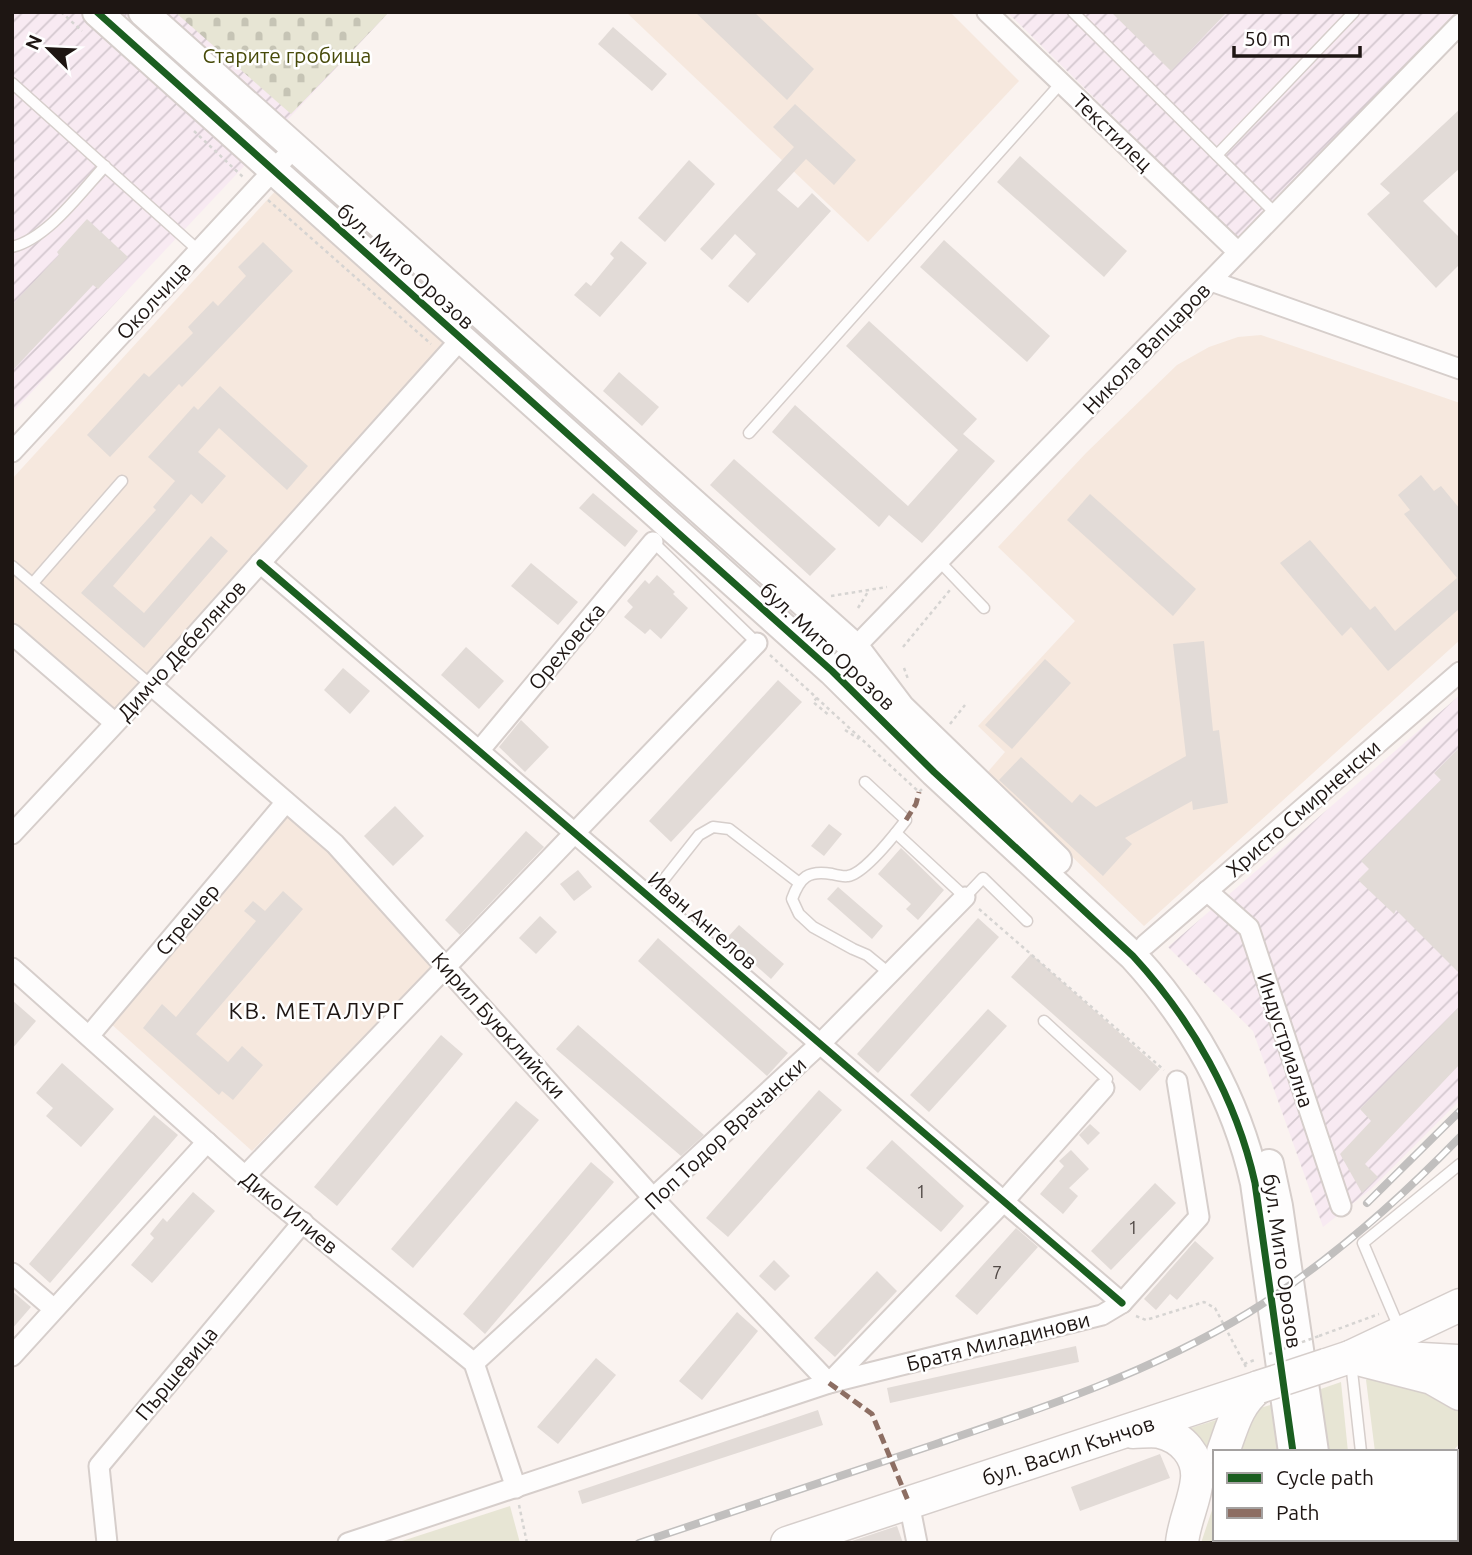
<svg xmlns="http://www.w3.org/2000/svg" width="1472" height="1555" font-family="Ubuntu,sans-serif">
	<defs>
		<pattern id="industrial-furrows" width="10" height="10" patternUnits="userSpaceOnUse" patternTransform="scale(1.75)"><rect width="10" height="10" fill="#f8eaf2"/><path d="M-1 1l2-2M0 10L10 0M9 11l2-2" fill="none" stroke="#d4c8cf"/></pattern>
		<pattern id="cemetery-stones" width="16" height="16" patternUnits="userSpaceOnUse" patternTransform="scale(1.75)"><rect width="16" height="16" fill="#e7e5d4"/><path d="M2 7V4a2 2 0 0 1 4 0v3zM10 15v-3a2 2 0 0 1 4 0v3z" fill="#c6c4b5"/></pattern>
	</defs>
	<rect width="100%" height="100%" fill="#faf3f0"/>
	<g fill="url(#industrial-furrows)">
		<polygon points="12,12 389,12 12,413"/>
		<polygon points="1007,12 1460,12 1460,24 1243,244"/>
		<polygon points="1460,695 1460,1100 1371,1189 1323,1227 1253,1031 1168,947"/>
	</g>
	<g fill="#f6e8de">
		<polygon points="626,12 950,12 1019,81 868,242"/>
		<polygon points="279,187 449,339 107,718 12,634 12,479"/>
		<polygon points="1261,335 1460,403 1460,640 1144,926 986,774 1005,752 978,726 1075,621 998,547 1086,453 1177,365 1209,347 1238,337"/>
		<polygon points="288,815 333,857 434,964 252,1151 109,1022"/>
	</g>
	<g fill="#e7e5d4">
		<polygon points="1380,1371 1460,1405 1460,1443 1452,1452 1375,1452 1366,1380 1371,1374"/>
		<polygon points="1341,1382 1348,1452 1323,1452 1315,1391"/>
		<polygon points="1277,1403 1283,1452 1232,1452 1246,1412"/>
		<polygon points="1226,1417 1190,1530 1181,1431"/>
		<polygon points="1215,1501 1215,1539 1293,1539 1294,1543 1201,1543"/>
		<polygon points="510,1506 520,1543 396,1543"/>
	</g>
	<polygon fill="url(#cemetery-stones)" points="175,12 389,12 291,114"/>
	<g fill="#e2dbd7">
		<polygon points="695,12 754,12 814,69 787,100"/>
		<polygon points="1111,12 1227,12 1171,71"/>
		<polygon points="613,27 667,74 652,91 598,44"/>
		<polygon points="795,104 856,160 834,185 806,159 777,190 798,208 812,193 831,211 748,303 728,286 756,254 735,234 712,260 700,249 794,147 773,127"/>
		<polygon points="1460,109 1460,168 1423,201 1460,238 1460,264 1436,288 1367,214 1390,193 1380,184"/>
		<polygon points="1020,156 1127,251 1104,277 997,182"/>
		<polygon points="689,160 715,184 665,242 638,218"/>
		<polygon points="87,219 128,257 98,289 93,285 12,371 12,305 59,255 57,252"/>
		<polygon points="944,240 1050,336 1027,362 920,267"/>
		<polygon points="621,241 647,263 600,317 574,295 586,282 591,286 614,258 610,254"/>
		<polygon points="263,242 293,271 182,387 179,384 110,457 87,435 144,373 149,377 193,333 188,327 213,301 218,306 246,276 238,267"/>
		<polygon points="869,321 977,419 963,434 995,461 922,543 889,515 879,527 772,432 795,405 908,506 958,450 846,346"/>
		<polygon points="619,372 659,407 642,426 603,391"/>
		<polygon points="220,386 308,466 287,490 219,428 198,452 226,476 202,504 191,494 113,586 144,613 211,536 228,551 144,648 81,593 156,510 153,507 175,481 148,457 194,406 198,410"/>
		<polygon points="734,459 836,549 810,576 710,485"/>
		<polygon points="1421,475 1434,491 1441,486 1460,509 1460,608 1388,671 1351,627 1342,636 1280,563 1310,540 1370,610 1375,606 1395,631 1457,578 1404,514 1410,510 1398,495"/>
		<polygon points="593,493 638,531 625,547 579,508"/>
		<polygon points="1090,494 1196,589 1173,616 1067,520"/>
		<polygon points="531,563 578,602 558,625 511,586"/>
		<polygon points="657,575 675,592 673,594 688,608 661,639 650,629 645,634 624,617 633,607 627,601 645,580 649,584"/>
		<polygon points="1204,641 1213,731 1219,730 1228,803 1193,810 1192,801 1125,838 1132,844 1103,876 999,780 1021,757 1072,803 1080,794 1096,807 1186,756 1173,644"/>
		<polygon points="466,647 504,681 479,709 441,675"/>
		<polygon points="1045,659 1071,683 1012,749 985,725"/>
		<polygon points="343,668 370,691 350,714 324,690"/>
		<polygon points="778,680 802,702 671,842 649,821"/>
		<polygon points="521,720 549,747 525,772 499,747"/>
		<polygon points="1460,747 1460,974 1396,910 1394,914 1358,880 1369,869 1361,861 1441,780 1434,773"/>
		<polygon points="395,806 424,836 393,866 364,836"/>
		<polygon points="829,824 842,834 824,856 811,846"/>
		<polygon points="526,831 544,847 460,935 445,920"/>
		<polygon points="901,848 944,890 918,920 906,909 911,904 878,874"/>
		<polygon points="578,870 592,887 574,901 560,884"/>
		<polygon points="838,887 883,926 872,939 827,899"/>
		<polygon points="283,891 303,909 196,1034 228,1062 242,1046 263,1065 233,1100 222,1091 219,1095 143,1028 162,1004 176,1017 256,921 244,911 253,901 265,911"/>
		<polygon points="540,916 557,932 536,954 519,938"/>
		<polygon points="978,918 999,937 878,1073 857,1054"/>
		<polygon points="739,925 784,964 771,979 726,939"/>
		<polygon points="658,938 788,1053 767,1076 638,961"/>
		<polygon points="1031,954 1160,1069 1140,1091 1011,977"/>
		<polygon points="12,1000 36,1021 12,1049"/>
		<polygon points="1460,1006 1460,1064 1365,1164 1378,1177 1362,1193 1340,1154 1371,1121 1360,1109"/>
		<polygon points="988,1009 1007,1026 929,1112 910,1095"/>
		<polygon points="578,1025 704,1135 681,1156 556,1049"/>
		<polygon points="441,1035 463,1054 337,1206 314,1187"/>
		<polygon points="62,1063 114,1109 81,1147 46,1116 53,1108 36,1093"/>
		<polygon points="819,1090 842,1110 728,1237 706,1218"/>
		<polygon points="516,1101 539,1120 413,1268 391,1249"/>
		<polygon points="154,1115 178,1135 50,1283 29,1264"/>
		<polygon points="1090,1124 1100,1133 1088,1145 1079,1135"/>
		<polygon points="892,1140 964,1206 941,1232 866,1168"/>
		<polygon points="1071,1150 1089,1169 1069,1188 1078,1196 1063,1214 1040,1194 1064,1166 1059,1161"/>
		<polygon points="591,1162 614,1182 485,1334 463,1314"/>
		<polygon points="1155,1183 1176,1203 1111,1270 1091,1251"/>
		<polygon points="193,1192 215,1211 152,1283 131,1265 154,1238 150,1234 163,1218 167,1222"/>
		<polygon points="1016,1228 1038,1247 977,1315 955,1296"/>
		<polygon points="1195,1241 1214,1258 1177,1300 1170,1294 1156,1310 1144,1299"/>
		<polygon points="774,1260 790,1276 775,1291 759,1276"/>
		<polygon points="877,1271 897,1291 835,1357 814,1338"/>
		<polygon points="12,1291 31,1307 12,1329"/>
		<polygon points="737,1312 758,1331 702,1400 679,1381"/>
		<polygon points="1076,1346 1079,1362 890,1403 887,1388"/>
		<polygon points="596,1358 616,1375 558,1444 537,1427"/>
		<polygon points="818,1410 823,1425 582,1504 578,1491"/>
		<polygon points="1160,1454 1170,1478 1080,1511 1071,1487"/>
		<polygon points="897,1526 903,1543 846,1543"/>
	</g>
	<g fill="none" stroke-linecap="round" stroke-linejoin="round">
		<defs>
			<g id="service">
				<polyline points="1073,12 1276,214"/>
				<polyline points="12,83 199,251"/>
				<polyline points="1217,155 1354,12"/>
				<path d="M12,247C48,238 80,193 105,166"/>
				<polyline points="749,433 1061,83"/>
				<polyline points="653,542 757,643"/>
				<polyline points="939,561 984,608"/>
				<polyline points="12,566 151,685"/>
				<polyline points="33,583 122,481"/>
				<path d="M865,782L906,820C896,833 864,874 848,876C844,877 836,875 832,874C808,870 800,877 792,899L799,914L813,927L853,949L867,955L889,973"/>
				<polyline points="896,833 965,897 983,878 1027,921"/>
				<polyline points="650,897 699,835 713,827 729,829 798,882"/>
				<polyline points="1044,1021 1107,1079 1104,1088"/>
				<polyline points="1400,1330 1363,1243 1460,1164"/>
				<polyline points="1351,1362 1361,1452"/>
				<polyline points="1456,1483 1460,1476"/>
			</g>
			<g id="minor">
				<polyline points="987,12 1238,252"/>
				<polyline points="1211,281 1460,369"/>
				<polyline points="12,452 294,148"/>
				<polyline points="260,563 1122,1303"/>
				<polyline points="12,634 115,723"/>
				<polyline points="832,671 1460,24"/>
				<polyline points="151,685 335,844 654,1199 829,1383"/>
				<polyline points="479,751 653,542"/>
				<polyline points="12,834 151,685 461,339"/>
				<polyline points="1207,891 1249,928 1341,1206"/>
				<polyline points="1145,945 1460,672"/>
				<polyline points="12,968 245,1176 474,1363 516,1488"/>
				<polyline points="89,1036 286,802"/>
				<polyline points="245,1176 757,643"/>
				<polyline points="12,1273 54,1309"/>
				<polyline points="12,1356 207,1142"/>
				<polyline points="474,1363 820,1044 965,897"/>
				<polyline points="830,1382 1004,1201 1104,1088"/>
				<polyline points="909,1503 917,1543"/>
				<polyline points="107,1543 99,1466 303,1222"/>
				<polyline points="348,1543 829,1383 1102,1315 1122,1303 1199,1217 1177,1081"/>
			</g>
			<g id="secondary">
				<path d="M97,12L832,671L934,772L1133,956C1192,1020 1236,1098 1255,1183L1293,1452"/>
				<polyline points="143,12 854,647 900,708 1057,860"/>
				<polyline points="1269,1164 1278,1206 1314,1452"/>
				<polyline points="1305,1539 1305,1543"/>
			</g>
			<g id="primary">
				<polyline points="1350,1357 1432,1378 1460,1394"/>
				<polyline points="1404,1358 1457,1361"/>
				<polyline points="1326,1365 1350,1357 1460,1305"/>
				<path d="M1133,1432C1141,1432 1152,1430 1160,1432C1182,1437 1199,1456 1197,1479C1195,1501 1184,1521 1182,1543"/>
				<path d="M1223,1452C1232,1428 1237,1403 1259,1387"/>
				<polyline points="1332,1539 1334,1543"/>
				<path id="s1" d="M787,1543L1259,1387"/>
			</g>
		</defs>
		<use href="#service" stroke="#d6cecb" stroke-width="13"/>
		<use href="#minor" stroke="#d6cecb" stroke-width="23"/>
		<use href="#secondary" stroke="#d6cecb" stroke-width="32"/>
		<use href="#primary" stroke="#d6cecb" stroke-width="35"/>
		<g stroke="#d6d4d2" stroke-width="2.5" stroke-dasharray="3.5 3.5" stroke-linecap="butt">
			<polyline points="61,12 82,31"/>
			<polyline points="194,131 243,177"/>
			<polyline points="268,200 431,344"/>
			<polyline points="831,596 887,587"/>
			<polyline points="858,608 869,590"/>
			<polyline points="903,647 950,590"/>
			<polyline points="770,655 919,792 922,789"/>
			<polyline points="904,668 908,679"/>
			<polyline points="817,698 813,702 830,716"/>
			<polyline points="950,724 965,705"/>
			<polyline points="845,730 859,739"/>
			<polyline points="979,909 1164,1070"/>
			<polyline points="1136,1316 1146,1320 1204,1302 1215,1308 1246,1367"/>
			<polyline points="1319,1336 1379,1314"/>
			<polyline points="1244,1364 1257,1359"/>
			<polyline points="519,1505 527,1543"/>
		</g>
		<use href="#service" stroke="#fefdfd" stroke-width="10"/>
		<use href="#minor" stroke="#fefdfd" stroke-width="19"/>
		<use href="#secondary" stroke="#fefdfd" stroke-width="28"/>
		<use href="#primary" stroke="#fefdfd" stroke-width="32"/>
		<defs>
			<g id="rail">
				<polyline points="1367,1203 1460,1111"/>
				<path d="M639,1543C738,1510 837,1477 936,1444C1043,1408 1151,1372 1248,1313C1327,1264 1396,1203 1460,1137"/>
			</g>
		</defs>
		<use href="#rail" stroke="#c1bfbe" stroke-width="8"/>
		<use href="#rail" stroke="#fff" stroke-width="5" stroke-dasharray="16" stroke-linecap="butt"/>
		<defs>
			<polyline id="primary-bridge" points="1259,1387 1326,1365"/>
		</defs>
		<use href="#primary-bridge" stroke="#d6cecb" stroke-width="35" stroke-linecap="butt"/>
		<polyline stroke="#d6d4d2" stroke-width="2.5" stroke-dasharray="3.5 3.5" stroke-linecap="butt" points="1269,1354 1319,1336"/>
		<use href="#primary-bridge" stroke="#fefdfd" stroke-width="32"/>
		<g stroke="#8d6e63" stroke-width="5" stroke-dasharray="10 5" stroke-linecap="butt">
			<polyline points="906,820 916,804 919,792"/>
			<polyline points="829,1383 872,1414 909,1503"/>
		</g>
		<defs>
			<g id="cycleway">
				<path d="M97,12L832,671L934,772L1133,956C1192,1020 1236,1098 1255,1183L1293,1452"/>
				<polyline points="260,563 1122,1303"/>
			</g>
		</defs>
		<use href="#cycleway" stroke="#fff" stroke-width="11"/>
		<use href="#cycleway" stroke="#1b5e20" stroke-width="7"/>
	</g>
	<g text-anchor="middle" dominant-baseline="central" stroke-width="5" stroke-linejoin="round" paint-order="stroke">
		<g font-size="18" fill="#504845">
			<text x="921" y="1191">1</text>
			<text x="1133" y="1227">1</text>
			<text x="997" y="1272">7</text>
		</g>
		<g font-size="21" fill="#474a09" stroke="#fff">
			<text x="287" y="55">Старите гробища</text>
		</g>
		<g font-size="21" fill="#1e1613" stroke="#fff">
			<text transform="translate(1113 132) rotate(44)">Текстилец</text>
			<text transform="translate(406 266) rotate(42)">бул. Мито Орозов</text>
			<text transform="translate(153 300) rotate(-47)">Околчица</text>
			<text transform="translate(1146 348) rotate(-46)">Никола Вапцаров</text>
			<text transform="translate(566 646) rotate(-50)">Ореховска</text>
			<text transform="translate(828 646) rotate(43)">бул. Мито Орозов</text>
			<text transform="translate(181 650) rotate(-48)">Димчо Дебелянов</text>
			<text transform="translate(1303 808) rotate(-41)">Христо Смирненски</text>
			<text transform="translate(187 919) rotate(-50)">Стрешер</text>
			<text transform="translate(703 920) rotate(41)">Иван Ангелов</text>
			<text transform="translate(499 1025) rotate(48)">Кирил Буюклийски</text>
			<text transform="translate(1286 1040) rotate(72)">Индустриална</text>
			<text transform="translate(725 1133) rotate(-43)">Поп Тодор Врачански</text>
			<text transform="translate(290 1212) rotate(39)">Дико Илиев</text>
			<text transform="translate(1283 1261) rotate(82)">бул. Мито Орозов</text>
			<text transform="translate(998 1341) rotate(-14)">Братя Миладинови</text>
			<text transform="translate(176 1373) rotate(-50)">Пършевица</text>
			<text stroke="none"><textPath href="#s1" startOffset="296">бул. Васил Кънчов</textPath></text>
		</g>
		<g font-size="23" letter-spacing="2" fill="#1e1613" stroke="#fff">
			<text x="317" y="1010">КВ. МЕТАЛУРГ</text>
		</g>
	</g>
	<rect width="1472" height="1555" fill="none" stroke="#1e1613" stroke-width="28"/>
	<rect x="1213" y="1450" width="245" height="91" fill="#ffffff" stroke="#a5a2a1" stroke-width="2"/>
	<rect x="1227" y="1473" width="35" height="10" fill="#1b5e20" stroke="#a5a2a1" stroke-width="2"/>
	<text x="1276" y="1485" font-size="21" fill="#1e1613">Cycle path</text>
	<rect x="1227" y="1508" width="35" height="10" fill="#8d6e63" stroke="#a5a2a1" stroke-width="2"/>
	<text x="1276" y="1520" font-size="21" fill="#1e1613">Path</text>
	<g transform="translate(49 49) rotate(294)" stroke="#ffffff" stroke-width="5" paint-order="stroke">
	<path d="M0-5L12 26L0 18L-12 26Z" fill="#1e1613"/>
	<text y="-10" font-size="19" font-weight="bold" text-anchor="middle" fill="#1e1613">N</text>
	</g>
	<path d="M1234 46v10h126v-10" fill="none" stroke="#1e1613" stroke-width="3.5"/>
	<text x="1244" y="46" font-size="21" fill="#1e1613" stroke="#ffffff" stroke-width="5" paint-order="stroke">50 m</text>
</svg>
